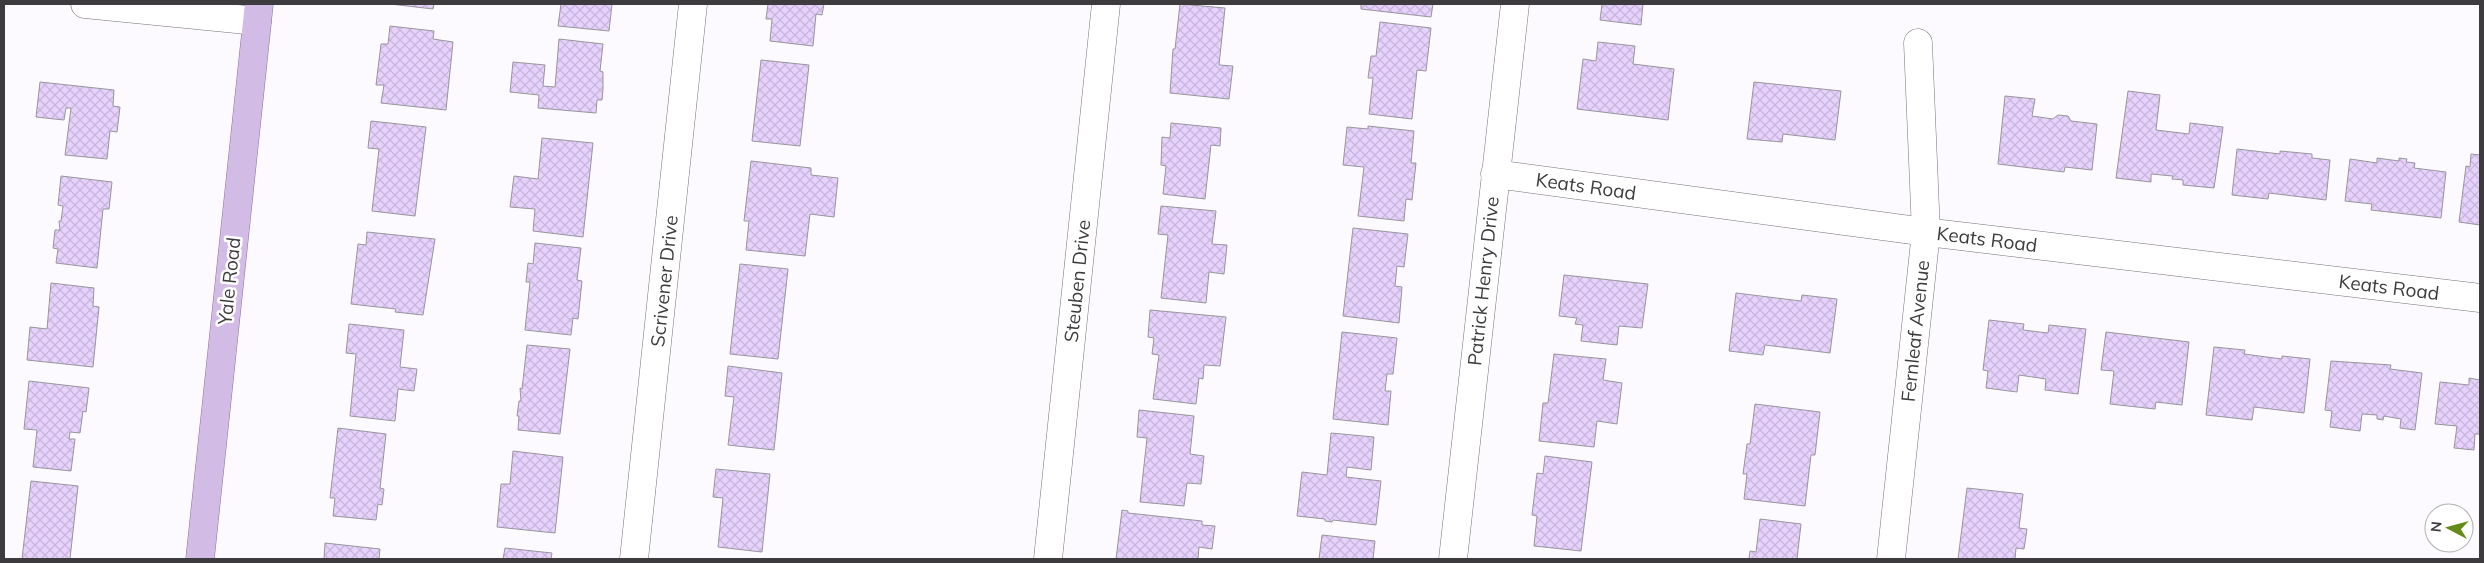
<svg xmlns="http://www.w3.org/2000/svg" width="2484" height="563" font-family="Mulish,sans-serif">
	<defs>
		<pattern id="building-cross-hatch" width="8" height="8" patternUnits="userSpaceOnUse" patternTransform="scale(1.25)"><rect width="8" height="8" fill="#e7d2fd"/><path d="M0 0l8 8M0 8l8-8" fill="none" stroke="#c7b5da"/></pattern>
	</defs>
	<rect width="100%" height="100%" fill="#fcfaff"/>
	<g fill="url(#building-cross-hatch)" stroke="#98959c">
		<polygon points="390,4 434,4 433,9"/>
		<polygon points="561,4 612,4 609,31 558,26"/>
		<polygon points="768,4 824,4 822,15 816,14 813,46 770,41 772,19 766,19"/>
		<polygon points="1180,4 1225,8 1219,65 1233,66 1229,99 1170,93 1173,49 1175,49"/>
		<polygon points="1361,4 1433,4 1431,17 1361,9"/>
		<polygon points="1602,4 1643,4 1641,25 1600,20"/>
		<polygon points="1380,22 1431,28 1426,71 1417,70 1412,119 1369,114 1373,78 1368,78 1371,56 1376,56"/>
		<polygon points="390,26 434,31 433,39 453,42 446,110 381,103 384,85 376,85 381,44 388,44"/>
		<polygon points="559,39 603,44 600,71 603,72 603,89 602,100 597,100 596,113 538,108 539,95 510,92 513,62 545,65 543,86 555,87"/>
		<polygon points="1598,42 1635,46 1633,64 1674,69 1668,120 1577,109 1583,59 1596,61"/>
		<polygon points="761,60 809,65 800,146 752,141"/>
		<polygon points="40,82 114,90 113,106 120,107 117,132 110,131 107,159 65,155 71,108 66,108 64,120 36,117"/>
		<polygon points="1754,82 1841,91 1835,140 1783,134 1782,142 1747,139"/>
		<polygon points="2128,91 2160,95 2156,130 2189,134 2190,123 2223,127 2214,188 2183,185 2183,180 2172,179 2173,176 2151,174 2151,182 2116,178"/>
		<polygon points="2005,96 2035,99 2032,116 2053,119 2058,115 2068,116 2071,121 2097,124 2092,170 2065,167 2064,172 1998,164"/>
		<polygon points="371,121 426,127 415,216 372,211 379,149 368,148"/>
		<polygon points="1171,123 1221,128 1220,146 1211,145 1205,199 1163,194 1166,166 1161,165 1162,137 1170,138"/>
		<polygon points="1368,126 1414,131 1411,163 1416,163 1412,200 1406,199 1404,221 1358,216 1364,167 1343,165 1347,127 1368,129"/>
		<polygon points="542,138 593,143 583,237 533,231 535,209 510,207 514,176 538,179"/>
		<polygon points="2237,149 2280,154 2280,151 2312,154 2312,158 2330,160 2326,200 2269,193 2268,199 2232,195"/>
		<polygon points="2471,154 2480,155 2480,225 2459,222 2466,166 2470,167"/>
		<polygon points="2377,158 2399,161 2399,158 2407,159 2406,162 2415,163 2414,168 2446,172 2441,218 2371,210 2372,204 2345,201 2350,159 2377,163"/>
		<polygon points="751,161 811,168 811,175 838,178 834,217 810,214 805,256 746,250 749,221 744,221"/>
		<polygon points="61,176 112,182 109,209 103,209 97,268 56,263 58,249 53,248 55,230 60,230 59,221 61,221 63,206 58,205"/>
		<polygon points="1161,206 1216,211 1212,244 1227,245 1224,274 1209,272 1206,303 1161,298 1168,235 1158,234"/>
		<polygon points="1353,228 1408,234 1404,267 1397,266 1395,286 1402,287 1399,323 1343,316"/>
		<polygon points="367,232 435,239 423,315 395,312 396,309 351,304 358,244 366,245"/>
		<polygon points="535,243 581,248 577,280 582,281 578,319 573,318 571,335 525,330 530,282 526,282 528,263 533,264"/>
		<polygon points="740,264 788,269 778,359 730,354"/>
		<polygon points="1564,275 1648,284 1642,328 1619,326 1617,345 1581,341 1583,325 1575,324 1577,318 1559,316"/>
		<polygon points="51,283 94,288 93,306 99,307 93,367 27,360 30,327 47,329"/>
		<polygon points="1736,293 1801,301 1802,295 1837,299 1830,353 1765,345 1763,355 1729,351"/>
		<polygon points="1150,310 1226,317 1220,366 1204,365 1203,379 1199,378 1196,404 1153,399 1159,355 1152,354 1154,338 1148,337"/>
		<polygon points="1989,320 2024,324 2023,330 2048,333 2049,325 2086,329 2078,394 2045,390 2046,379 2019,375 2017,392 1986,388 1988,371 1983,370"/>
		<polygon points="349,324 404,330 400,367 417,369 414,391 398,389 395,421 350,416 356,354 346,353"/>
		<polygon points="1342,332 1397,338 1393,374 1387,374 1385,391 1391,391 1388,425 1333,419"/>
		<polygon points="2106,332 2189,342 2182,405 2156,402 2155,409 2110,404 2114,371 2101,370"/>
		<polygon points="527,345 570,349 560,434 518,430 519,416 517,416 519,401 521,401 520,388 522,389"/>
		<polygon points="2214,347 2245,350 2244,354 2282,359 2282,356 2310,359 2304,413 2254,407 2252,420 2206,415"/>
		<polygon points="1554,354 1606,359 1603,380 1622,383 1617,424 1597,421 1594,447 1539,441 1543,403 1548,403"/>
		<polygon points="2331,361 2391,365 2390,369 2422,373 2415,430 2400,428 2401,419 2384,416 2383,420 2377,419 2377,415 2362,414 2360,431 2330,427 2332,411 2325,410"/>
		<polygon points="728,366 782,373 774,450 728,445 734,397 725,396"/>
		<polygon points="2469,378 2480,380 2480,434 2475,434 2474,450 2454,448 2457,426 2435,424 2440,382 2469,385"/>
		<polygon points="29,381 89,388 86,412 83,411 80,433 70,432 69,439 75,439 71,471 33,467 37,430 24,429"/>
		<polygon points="1755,404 1820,412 1815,455 1811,455 1805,506 1744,499 1747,474 1743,474 1747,444 1750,444"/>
		<polygon points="1139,410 1194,416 1190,454 1204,456 1201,484 1187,483 1184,506 1140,502 1147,438 1137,437"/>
		<polygon points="338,428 386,434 380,488 384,489 382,505 378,504 376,520 333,516 335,498 330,498"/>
		<polygon points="1331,433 1374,437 1371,470 1347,467 1346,477 1381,481 1376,525 1333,520 1332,522 1325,521 1325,519 1297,516 1302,472 1327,475"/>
		<polygon points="513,451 563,457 555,533 497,527 501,484 510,484"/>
		<polygon points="1545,456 1592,462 1581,551 1534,546 1537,516 1532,515 1537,473 1543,474"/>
		<polygon points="716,469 770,474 762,552 718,547 723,498 713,497"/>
		<polygon points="31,481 78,486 70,559 22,559"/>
		<polygon points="1967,488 2023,494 2019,528 2027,529 2024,549 2016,548 2015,559 1958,559"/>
		<polygon points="1122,510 1128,511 1128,513 1202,521 1202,525 1215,526 1212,549 1199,547 1198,559 1116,559"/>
		<polygon points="1760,519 1801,524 1797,559 1749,559 1750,551 1756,552"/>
		<polygon points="1322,535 1375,541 1373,559 1319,559"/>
		<polygon points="325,543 380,549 379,559 324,559"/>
		<polygon points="505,548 552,553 551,559 503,559"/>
	</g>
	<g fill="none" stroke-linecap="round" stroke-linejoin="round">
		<defs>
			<g id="minor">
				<polyline points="85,4 257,21"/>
				<polyline points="1495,174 1926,232 2480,298"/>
				<polyline points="634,559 693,4"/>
				<polyline points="1048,559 1106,4"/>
				<polyline points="1453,559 1515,4"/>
				<polyline points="1891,559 1926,232 1918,43"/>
			</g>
			<polyline id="major" points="200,559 259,4"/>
		</defs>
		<use href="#minor" stroke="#757278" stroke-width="29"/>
		<use href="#major" stroke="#8a72a0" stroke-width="29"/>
		<use href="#minor" stroke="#fff" stroke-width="28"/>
		<use href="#major" stroke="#d2bce6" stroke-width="28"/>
	</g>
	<g text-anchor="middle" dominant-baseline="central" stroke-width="5" stroke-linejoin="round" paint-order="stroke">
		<g font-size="19" fill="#3d3b3e" stroke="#fff">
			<text transform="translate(1586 186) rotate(8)">Keats Road</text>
			<text transform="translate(1987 239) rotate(7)">Keats Road</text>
			<text transform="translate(229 281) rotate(-84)">Yale Road</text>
			<text transform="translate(664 281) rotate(-84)">Scrivener Drive</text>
			<text transform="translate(1077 281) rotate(-84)">Steuben Drive</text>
			<text transform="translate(1483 281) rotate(-84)">Patrick Henry Drive</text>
			<text transform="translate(2389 287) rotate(7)">Keats Road</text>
			<text transform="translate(1915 331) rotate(-84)">Fernleaf Avenue</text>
		</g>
	</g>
	<rect width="2484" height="563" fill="none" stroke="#3d3b3e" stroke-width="10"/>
	<g transform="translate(2449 528) rotate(276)"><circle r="24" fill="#ffffff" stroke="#b1b1b2"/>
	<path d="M0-4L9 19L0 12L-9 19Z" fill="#628b17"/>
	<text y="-8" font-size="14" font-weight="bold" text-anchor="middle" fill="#3d3b3e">N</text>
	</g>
</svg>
